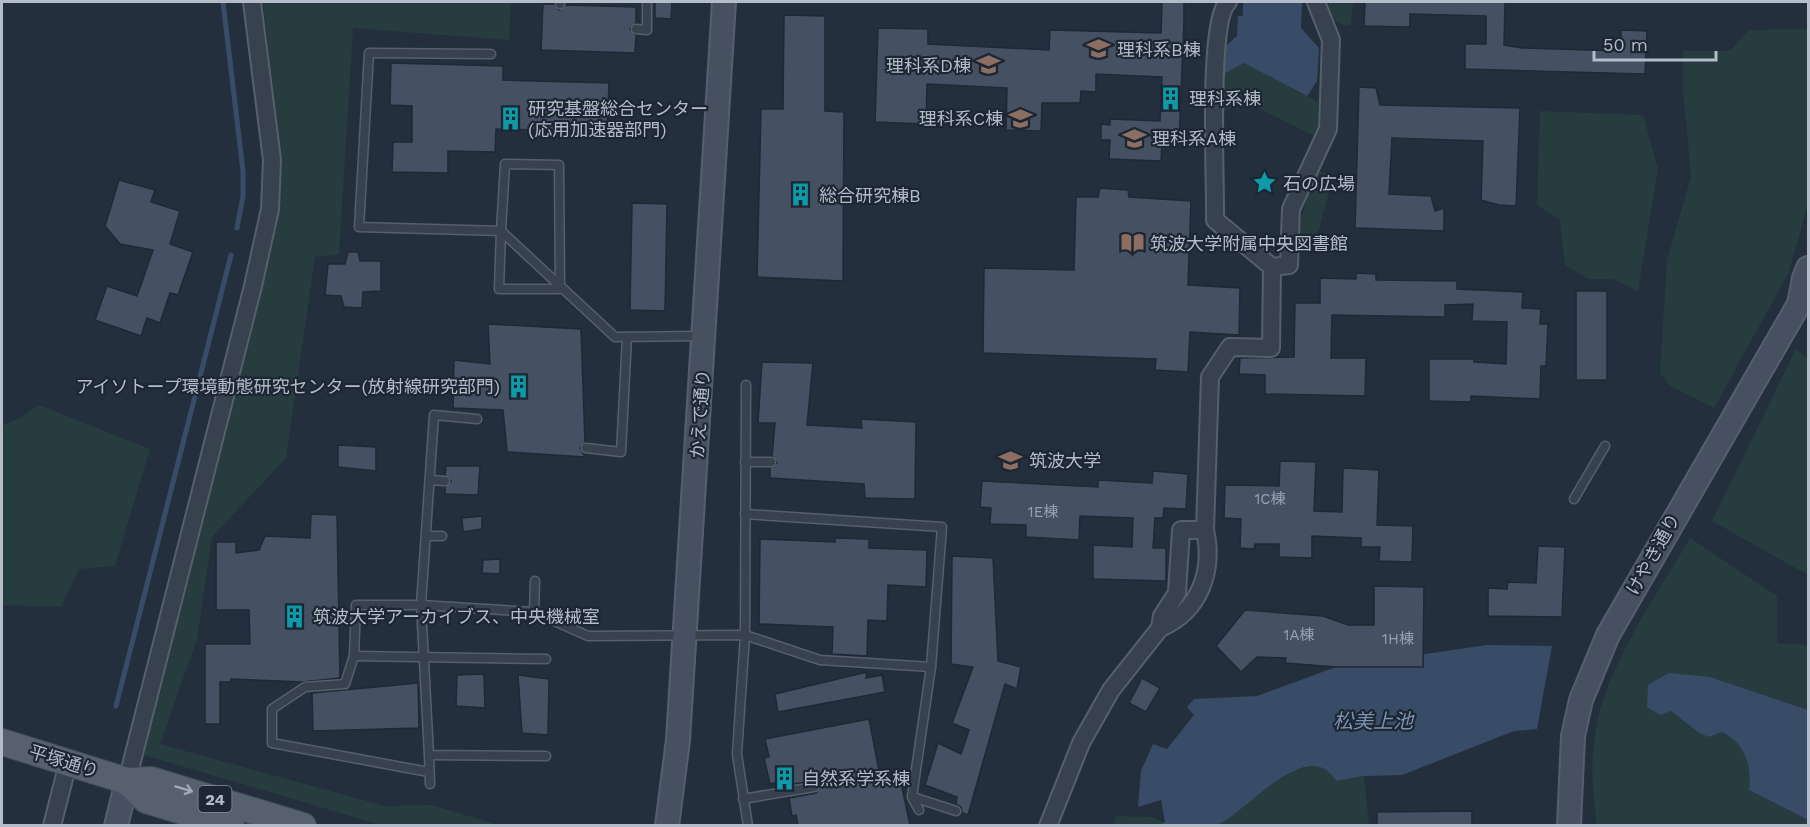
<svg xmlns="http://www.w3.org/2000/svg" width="1810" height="827" font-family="'Work Sans','Noto Sans JP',sans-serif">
	<rect width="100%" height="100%" fill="#242f3e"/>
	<g fill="#263c3f">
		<polygon points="263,2 511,2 509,40 353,28 339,254 315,257 286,458 212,537 197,639 160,744 385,806 432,805 498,825 381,825 144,755 282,165"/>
		<polygon points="1329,2 1353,2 1351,25 1344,26 1328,16"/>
		<polygon points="1808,29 1808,205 1788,274 1714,408 1670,386 1660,373 1667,260 1691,177 1683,90 1683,51 1730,51 1749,30"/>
		<polygon points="1244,63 1318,102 1318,138 1244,101 1220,113 1220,76"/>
		<polygon points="1540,111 1643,115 1658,168 1638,292 1613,279 1588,279 1565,265 1560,220 1537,205"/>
		<polygon points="1314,170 1333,175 1319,229 1311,246 1294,245 1295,220 1301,221"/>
		<polygon points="1796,349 1808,358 1808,575 1712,521"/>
		<polygon points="39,405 150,449 115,566 79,569 61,607 2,605 2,425 18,419"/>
		<path d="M1690,538L1777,596V643L1808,645V710L1710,677L1671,711L1699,733L1709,737L1722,732C1745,743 1752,766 1749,790L1808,820V825L1597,826C1593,795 1590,765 1595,735C1605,666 1656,597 1690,538Z"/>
		<polygon points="1319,765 1330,771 1336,781 1364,776 1369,825 1215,826 1293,770"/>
		<polygon points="1116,816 1152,817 1165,823 1160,825 1114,826"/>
	</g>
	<g fill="#394c67">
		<polygon points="1243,2 1302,2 1301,28 1319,48 1317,81 1307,96 1244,63 1220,76 1219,52 1237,36 1238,16 1243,16"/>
		<path d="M1487,645L1552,646L1537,729L1514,731L1402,775L1364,776L1336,781C1308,733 1246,814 1216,825C1204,827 1173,825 1160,825L1165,822L1161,800L1138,807L1141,771L1153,744L1167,749L1194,715L1187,707L1194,699L1257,696L1336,667Z"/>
		<path d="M1669,673L1710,677L1808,710V820L1749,790C1752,766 1745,743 1722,732L1709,737L1699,733L1671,711L1660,715L1647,707L1648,685Z"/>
	</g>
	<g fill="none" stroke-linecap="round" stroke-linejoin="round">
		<g stroke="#394c67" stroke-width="5">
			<polyline points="223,2 243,171 243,196 237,228"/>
			<polyline points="116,706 231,255"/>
		</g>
	</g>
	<g fill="#455162" stroke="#1f2835" stroke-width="1.5">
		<polygon points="655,2 672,2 671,19 655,18"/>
		<polygon points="1162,2 1184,2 1184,21 1179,143 1162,143 1161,161 1109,159 1110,140 1101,140 1101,124 1110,125 1110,119 1160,121 1162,77 1096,74 1096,92 1081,91 1080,103 1042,103 1041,131 1006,130 1007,88 927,84 926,124 875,122 878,28 928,29 928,44 1049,50 1050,30 1161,33"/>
		<polygon points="1365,2 1505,2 1504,45 1522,48 1621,51 1621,30 1647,31 1645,74 1465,69 1465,44 1486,44 1486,16 1410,14 1410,27 1364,26"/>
		<polygon points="543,4 554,4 559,10 566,5 636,7 636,23 630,29 636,35 635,53 541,50"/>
		<polygon points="784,15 825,16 825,111 844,112 843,281 757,277 761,109 783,109"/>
		<polygon points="391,63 503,66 503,80 609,83 607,132 496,129 495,152 448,151 448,173 392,172 393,142 412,142 412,106 390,105"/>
		<polygon points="1359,87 1376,88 1380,105 1520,108 1516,206 1499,205 1481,200 1483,141 1392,138 1389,194 1431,196 1435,211 1444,208 1444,231 1355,228"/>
		<polygon points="119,180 155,190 151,202 180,211 170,244 193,252 178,295 170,293 160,323 147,318 141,336 95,320 107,286 137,296 153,250 120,244 105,226"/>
		<polygon points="1100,188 1128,190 1129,197 1191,201 1188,285 1240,288 1239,335 1190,332 1188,372 1155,370 1156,359 983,353 984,268 1074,270 1076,197 1098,197"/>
		<polygon points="632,203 667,204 665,311 630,310"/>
		<polygon points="348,252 358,252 360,261 381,261 381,291 363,292 362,308 344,307 341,296 325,295 328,264 345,264"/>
		<polygon points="1356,273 1376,274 1376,280 1457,281 1457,289 1523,292 1522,308 1541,309 1540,324 1548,324 1546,366 1541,366 1540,399 1471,396 1471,402 1429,401 1429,359 1474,359 1474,362 1506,364 1507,322 1472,321 1473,304 1445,305 1445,317 1332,315 1331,358 1366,358 1365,396 1265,394 1265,375 1239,374 1240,358 1294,357 1295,303 1320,303 1320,278 1356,279"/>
		<rect x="1576" y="291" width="31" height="89"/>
		<polygon points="488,324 581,329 585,442 580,448 585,457 507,452 503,410 453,408 454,360 490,364"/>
		<polygon points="762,362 813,363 807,425 862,428 861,419 916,422 915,499 865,498 864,484 770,478 770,468 777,463 772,456 775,423 758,423"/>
		<polygon points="338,445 376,447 376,471 338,467"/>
		<polygon points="1280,461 1316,462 1314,511 1342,512 1343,468 1379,470 1377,525 1413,526 1412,562 1379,561 1380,547 1361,547 1361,538 1312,536 1312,558 1279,557 1279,544 1255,544 1254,549 1240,548 1241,519 1224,518 1225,485 1279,486"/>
		<polygon points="446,466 480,466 478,495 445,494 445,487 451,481 445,475"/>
		<polygon points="1153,471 1188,474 1186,509 1164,508 1163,518 1155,518 1153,548 1166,548 1166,581 1093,579 1093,545 1132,547 1133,518 1080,516 1079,540 1026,537 1026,525 990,524 991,508 980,507 982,481 1098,487 1098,480 1152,483"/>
		<polygon points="311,514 337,515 340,678 302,682 231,679 231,682 220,682 220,724 205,724 205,644 250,644 249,610 216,610 216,542 236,542 236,553 259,550 265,536 310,538"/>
		<polygon points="482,516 482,529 463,532 462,518"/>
		<polygon points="835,538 869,539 869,548 927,550 926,587 888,585 887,621 868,620 867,656 832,654 833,627 759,624 760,539 835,542"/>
		<polygon points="1538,546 1565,547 1562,617 1488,616 1488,588 1507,589 1508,582 1536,583"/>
		<polygon points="952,556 993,558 998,661 1021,667 1017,689 1005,684 968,815 962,813 961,807 956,804 957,797 925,785 938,743 961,754 969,730 952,723 973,667 951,664"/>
		<polygon points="500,559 500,574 482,573 483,560"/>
		<polygon points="1374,586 1424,587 1423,667 1336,667 1285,663 1286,658 1257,657 1241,672 1216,646 1245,610 1323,616 1348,625 1374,625"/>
		<polygon points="867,672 866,678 882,675 885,692 778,712 775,694"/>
		<polygon points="484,674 485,708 456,706 457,675"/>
		<polygon points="518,675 549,679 548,735 522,733"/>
		<polygon points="1142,678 1160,688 1146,712 1129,703"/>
		<polygon points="418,683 419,728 313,731 312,693"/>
		<polygon points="869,719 882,786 901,783 910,825 798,825 796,815 792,816 789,798 816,793 820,785 814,781 786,785 786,781 770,784 764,758 769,757 765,739"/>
		<polygon points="1472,811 1472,825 1377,825 1377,812"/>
	</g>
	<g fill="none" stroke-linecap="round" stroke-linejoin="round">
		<defs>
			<g id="lane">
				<polyline points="560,4 560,2"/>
				<polyline points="636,29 647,30 647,2"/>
				<polyline points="491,54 369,53 359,227 501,231 505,164 559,165 560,289 499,289 501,231"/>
				<polyline points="501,231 615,337 701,336"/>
				<polyline points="746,385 745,635 820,660 931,667"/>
				<polyline points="477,419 434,415 421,605 429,755 546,756"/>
				<polyline points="586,448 621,452 627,337"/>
				<polyline points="745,462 771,462"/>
				<polyline points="430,480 445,481"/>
				<polyline points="1574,499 1605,446"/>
				<polyline points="745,514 942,527 931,667 912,797 919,810"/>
				<polyline points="426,536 442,536"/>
				<polyline points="534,612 535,581"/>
				<polyline points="354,656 546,659"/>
				<polyline points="429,755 430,784"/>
				<polyline points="429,772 272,743 272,709 305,687 345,684 354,656 356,605 421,605 534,612 588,636 745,635 737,754 748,826"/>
				<polyline points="913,797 956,811"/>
				<polyline points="743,799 814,787"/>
			</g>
			<g id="street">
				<path d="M1228,2C1207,22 1216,184 1215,220L1272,267"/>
				<path d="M1160,628C1200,611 1214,571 1205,530"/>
				<polyline points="127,781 253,286 270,209 272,160 252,2"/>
				<polyline points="52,826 68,763"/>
				<polyline points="1048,826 1081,743 1111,690 1160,628 1162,616 1177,593 1181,530 1205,530 1210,377 1230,347 1271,348 1272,267 1289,265 1291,209 1328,129 1331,40 1316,2"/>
			</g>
			<g id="secondary">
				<polyline points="1799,304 1804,278 1808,268"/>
				<polyline points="116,826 127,781"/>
				<polyline points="667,826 678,740 724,2"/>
				<polyline points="1569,826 1573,736 1581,700 1608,635 1799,304 1808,295"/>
			</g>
			<g id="primary">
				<polyline points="2,742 127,781 151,780 303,826"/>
				<polyline points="127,781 146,800 231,826"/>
			</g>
		</defs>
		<use href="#lane" stroke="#565f6c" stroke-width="11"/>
		<use href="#street" stroke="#565f6c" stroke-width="20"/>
		<use href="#secondary" stroke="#565f6c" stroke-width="26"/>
		<use href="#primary" stroke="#414a57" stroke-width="28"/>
		<use href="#lane" stroke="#38414e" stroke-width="8"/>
		<use href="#street" stroke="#38414e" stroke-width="16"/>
		<use href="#secondary" stroke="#465061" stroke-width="22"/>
		<use href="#primary" stroke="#56606e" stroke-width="26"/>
	</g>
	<defs><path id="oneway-shaft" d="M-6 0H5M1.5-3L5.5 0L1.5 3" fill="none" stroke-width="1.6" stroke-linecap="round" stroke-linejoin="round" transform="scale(1.5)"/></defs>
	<use stroke="#a1aab7" href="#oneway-shaft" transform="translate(184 789) rotate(17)"/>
	<defs>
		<symbol id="school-bare" viewBox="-9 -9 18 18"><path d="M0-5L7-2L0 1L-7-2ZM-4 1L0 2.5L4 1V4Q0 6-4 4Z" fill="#8d6e63" stroke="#1d2633" stroke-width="2.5" paint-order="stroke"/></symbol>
		<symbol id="building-bare" viewBox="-9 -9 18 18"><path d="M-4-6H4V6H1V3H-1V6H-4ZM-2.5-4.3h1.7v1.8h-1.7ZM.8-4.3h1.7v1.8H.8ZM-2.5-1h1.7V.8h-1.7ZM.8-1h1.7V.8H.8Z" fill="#0f9aa8" stroke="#1d2633" stroke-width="2.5" paint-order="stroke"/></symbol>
		<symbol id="sight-bare" viewBox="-9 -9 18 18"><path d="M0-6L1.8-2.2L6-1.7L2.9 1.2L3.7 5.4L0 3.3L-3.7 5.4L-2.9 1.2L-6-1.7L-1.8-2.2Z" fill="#0f9aa8" stroke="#1d2633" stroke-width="2.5" paint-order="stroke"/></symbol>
		<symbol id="library-bare" viewBox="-9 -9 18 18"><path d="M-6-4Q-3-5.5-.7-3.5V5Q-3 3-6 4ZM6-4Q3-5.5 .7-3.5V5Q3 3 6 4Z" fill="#8d6e63" stroke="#1d2633" stroke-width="2.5" paint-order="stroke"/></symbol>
		<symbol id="university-bare" viewBox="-9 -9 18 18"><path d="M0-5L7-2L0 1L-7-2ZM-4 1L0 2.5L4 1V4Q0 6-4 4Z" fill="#8d6e63" stroke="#1d2633" stroke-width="2.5" paint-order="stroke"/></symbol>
	</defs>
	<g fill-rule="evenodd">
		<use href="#school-bare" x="1082" y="32" width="33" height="33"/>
		<use href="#school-bare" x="972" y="48" width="33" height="33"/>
		<use href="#building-bare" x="1154" y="82" width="33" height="33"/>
		<use href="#building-bare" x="494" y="102" width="33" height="33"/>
		<use href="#school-bare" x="1004" y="102" width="33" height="33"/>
		<use href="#school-bare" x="1118" y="122" width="33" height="33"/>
		<use href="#sight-bare" x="1248" y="166" width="33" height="33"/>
		<use href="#building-bare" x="784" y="178" width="33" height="33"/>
		<use href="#library-bare" x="1116" y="226" width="33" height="33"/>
		<use href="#building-bare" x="502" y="370" width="33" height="33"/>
		<use href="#university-bare" x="994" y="444" width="33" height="33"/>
		<use href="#building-bare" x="278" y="600" width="33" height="33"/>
		<use href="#building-bare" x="768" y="762" width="33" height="33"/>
	</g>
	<g text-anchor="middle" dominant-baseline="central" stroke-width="4.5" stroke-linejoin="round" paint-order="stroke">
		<g font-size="15" fill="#98a1af">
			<text x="1270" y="499">1C棟</text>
			<text x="1043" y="512">1E棟</text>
			<text x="1299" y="635">1A棟</text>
			<text x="1398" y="639">1H棟</text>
		</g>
		<rect fill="#1d2633" stroke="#878f9c" stroke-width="1.5" x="198.5" y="786" width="33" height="26" rx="4.5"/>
		<g font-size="16" font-weight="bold" fill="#b4bcc9">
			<text x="215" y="799">24</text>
		</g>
		<g font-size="18" fill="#b4bcc9" stroke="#1d2633" text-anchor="start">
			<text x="1117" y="49">理科系B棟</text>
			<text x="971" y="65" text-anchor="end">理科系D棟</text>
			<text x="1189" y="98">理科系棟</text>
			<text x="528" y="108">研究基盤総合センター<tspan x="528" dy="21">(応用加速器部門)</tspan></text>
			<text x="1003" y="118" text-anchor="end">理科系C棟</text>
			<text x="1152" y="138">理科系A棟</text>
			<text x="1283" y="183">石の広場</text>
			<text x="819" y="195">総合研究棟B</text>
			<text x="1150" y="243">筑波大学附属中央図書館</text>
			<text x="500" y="386" text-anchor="end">アイソトープ環境動態研究センター(放射線研究部門)</text>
			<text x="1029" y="460">筑波大学</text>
			<text x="313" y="616">筑波大学アーカイブス、中央機械室</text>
			<text x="802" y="778">自然系学系棟</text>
		</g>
		<g font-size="18" fill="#b4bcc9" stroke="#1d2633">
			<text transform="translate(700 414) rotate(-86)">かえで通り</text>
			<text transform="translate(1653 554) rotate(-61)">けやき通り</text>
			<text transform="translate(64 761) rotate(17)">平塚通り</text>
		</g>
		<g font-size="20" font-style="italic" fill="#7c92b1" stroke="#1d2633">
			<text x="1373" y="721">松美上池</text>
		</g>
	</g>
	<rect width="1810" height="827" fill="none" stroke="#b4bcc9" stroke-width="6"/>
	<path d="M1594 51v9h122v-9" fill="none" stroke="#b4bcc9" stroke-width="3"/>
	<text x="1603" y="51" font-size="18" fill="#b4bcc9" stroke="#1d2633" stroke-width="4.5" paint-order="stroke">50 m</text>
</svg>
